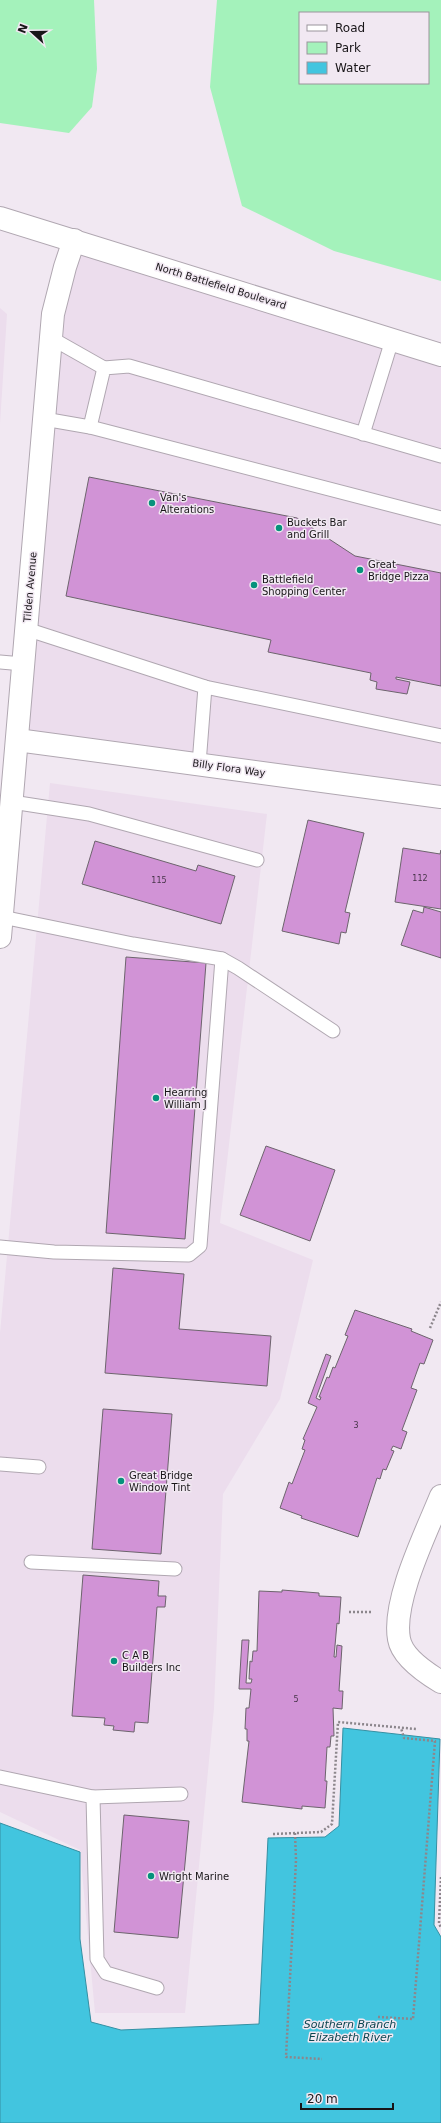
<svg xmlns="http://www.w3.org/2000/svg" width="441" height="2123" font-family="'DejaVu Sans',sans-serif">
	<rect width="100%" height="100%" fill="#f1e8f2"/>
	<g fill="#ecdded">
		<polygon points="74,240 441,355 441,797 17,740 41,458"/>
		<polygon points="0,308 7,314 0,424"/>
		<polygon points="50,783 267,814 220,1223 313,1260 280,1399 223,1494 214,1708 185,2013 95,2013 80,1850 0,1812 0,1333"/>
	</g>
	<g fill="#a4f2bb" fill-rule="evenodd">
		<polygon points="0,0 94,0 97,69 92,107 69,133 0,123"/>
		<path d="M217,0H441V281L334,251L242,206L210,87ZM300,13H428V83H300Z"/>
	</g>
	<polygon fill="#42c5df" stroke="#3590a3" points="343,1728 440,1739 434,1925 441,1937 441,2123 0,2123 0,1823 80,1852 80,1939 91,2022 121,2030 259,2024 268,1838 325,1837 339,1826"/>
	<g fill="#d193d6" stroke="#6d646d">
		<polygon points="89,477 297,518 355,556 441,573 441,686 396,677 396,679 410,682 407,694 376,689 377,682 370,680 371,673 268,652 271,640 66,596"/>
		<polygon points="308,820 364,833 345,912 350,913 346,933 341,932 339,944 282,931"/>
		<polygon points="95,841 196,871 198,865 235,876 221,924 82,884"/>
		<polygon points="403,848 440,854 441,850 441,909 395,902"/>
		<polygon points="424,907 441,912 441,958 401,945 413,910 423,913"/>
		<polygon points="126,957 206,963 185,1239 106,1233"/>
		<polygon points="266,1146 335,1170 310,1241 240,1215"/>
		<polygon points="113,1268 184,1274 179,1329 271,1336 267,1386 105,1373"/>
		<polygon points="355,1310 412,1329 411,1331 433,1340 424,1364 420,1363 411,1388 417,1390 402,1430 407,1432 401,1449 393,1446 391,1450 394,1451 386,1470 383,1469 380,1479 377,1478 358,1537 301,1518 302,1516 280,1508 289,1482 292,1484 305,1450 302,1449 305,1440 303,1439 317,1407 308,1403 326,1354 331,1356 316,1398 320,1400 321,1397 319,1397 327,1377 329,1378 333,1367 335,1368 348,1336 345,1335"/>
		<polygon points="103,1409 172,1414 161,1554 92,1549"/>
		<polygon points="83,1575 159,1581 158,1596 166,1596 165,1607 157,1607 148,1723 135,1722 134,1732 113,1730 114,1726 104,1725 105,1718 72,1716"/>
		<polygon points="282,1590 319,1593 319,1596 341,1597 339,1624 337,1623 334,1657 336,1657 337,1645 342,1646 339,1691 343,1691 342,1709 333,1708 334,1736 331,1736 330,1747 327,1747 325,1781 327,1781 325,1808 302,1806 302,1809 242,1802 249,1741 247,1741 247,1729 245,1729 246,1708 249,1708 251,1689 239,1689 242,1640 249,1640 246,1683 251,1683 252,1679 249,1679 250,1661 252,1662 253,1651 257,1651 259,1591 282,1592"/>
		<polygon points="124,1815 189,1821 178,1938 114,1932"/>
	</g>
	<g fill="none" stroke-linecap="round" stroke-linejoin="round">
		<defs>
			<g id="lane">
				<polyline points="51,338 104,368"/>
				<polyline points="44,419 90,427 441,518"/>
				<polyline points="90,427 104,368 129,366 441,456"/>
				<polyline points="363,434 392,340"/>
				<polyline points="26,629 205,687 199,764"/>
				<polyline points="0,662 23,664"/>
				<polyline points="205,687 441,736"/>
				<polyline points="12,802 89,814 257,860"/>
				<polyline points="2,917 133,944 222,959 238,968 333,1031"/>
				<polyline points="0,1247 54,1252 189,1255 200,1246 222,959"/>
				<polyline points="0,1464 39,1467"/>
				<polyline points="31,1562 175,1569"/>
				<polyline points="0,1777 93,1797 97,1959 106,1973 157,1988"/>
				<polyline points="93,1797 181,1794"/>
			</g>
			<g id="street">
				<polyline points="17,740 441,797"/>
				<polyline points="0,937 53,314 65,267 74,240"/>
				<path d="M441,1496C426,1533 392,1601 399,1639C402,1657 426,1673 441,1682"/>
			</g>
			<polyline id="primary" points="0,218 441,355"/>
		</defs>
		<use href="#lane" stroke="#b0a7b1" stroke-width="15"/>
		<use href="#street" stroke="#b0a7b1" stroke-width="24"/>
		<use href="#primary" stroke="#b0a7b1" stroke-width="24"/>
		<g stroke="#8c868c" stroke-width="2.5" stroke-dasharray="2 2" stroke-linecap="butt">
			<polyline points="430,1328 441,1302"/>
			<polyline points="349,1612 372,1612"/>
			<polyline points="295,1833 296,1860 286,2057 322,2059"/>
			<polyline points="273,1834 321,1832 332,1824 338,1722 416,1729"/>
			<polyline points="441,1877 439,1923 441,1928"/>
			<polyline points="378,2017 413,2019 435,1741 404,1738 401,1728"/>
		</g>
		<use href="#lane" stroke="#fff" stroke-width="13"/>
		<use href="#street" stroke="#fff" stroke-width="22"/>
		<use href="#primary" stroke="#fff" stroke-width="22"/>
	</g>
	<g fill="#06927c" stroke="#f1e8f2" stroke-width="1.5">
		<circle cx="152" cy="503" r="4"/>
		<circle cx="279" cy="528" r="4"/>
		<circle cx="360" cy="570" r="4"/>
		<circle cx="254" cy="585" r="4"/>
		<circle cx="156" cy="1098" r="4"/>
		<circle cx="121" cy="1481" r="4"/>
		<circle cx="114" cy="1661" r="4"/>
		<circle cx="151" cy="1876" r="4"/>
	</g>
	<g text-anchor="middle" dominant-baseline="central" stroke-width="3" stroke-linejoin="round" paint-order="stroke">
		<g font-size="8" fill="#463448">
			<text x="420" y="878">112</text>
			<text x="159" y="880">115</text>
			<text x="356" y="1425">3</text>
			<text x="296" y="1699">5</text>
		</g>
		<g font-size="10" fill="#181518" stroke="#f1e8f2">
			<text transform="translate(221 286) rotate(17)">North Battlefield Boulevard</text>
			<text transform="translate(30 587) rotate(-85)">Tilden Avenue</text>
			<text transform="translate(229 768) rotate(8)">Billy Flora Way</text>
		</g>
		<g font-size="10" fill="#181518" stroke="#f1e8f2" text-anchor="start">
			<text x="160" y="497">Van's<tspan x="160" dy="12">Alterations</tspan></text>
			<text x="287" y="522">Buckets Bar<tspan x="287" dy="12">and Grill</tspan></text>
			<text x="368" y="564">Great<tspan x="368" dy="12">Bridge Pizza</tspan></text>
			<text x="262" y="579">Battlefield<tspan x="262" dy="12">Shopping Center</tspan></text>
			<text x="164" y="1092">Hearring<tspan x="164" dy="12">William J</tspan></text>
			<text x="129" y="1475">Great Bridge<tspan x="129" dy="12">Window Tint</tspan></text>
			<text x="122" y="1655">C A B<tspan x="122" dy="12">Builders Inc</tspan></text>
			<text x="159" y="1876">Wright Marine</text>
		</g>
		<g font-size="11" font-style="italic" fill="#0a454f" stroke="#f1e8f2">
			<text x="350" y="2024">Southern Branch<tspan x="350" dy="13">Elizabeth River</tspan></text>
		</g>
	</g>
	<rect x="299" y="12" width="130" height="72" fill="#f1e8f2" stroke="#9a949b"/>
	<rect x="307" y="25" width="20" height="6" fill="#ffffff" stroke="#9a949b"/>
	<text x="335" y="32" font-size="12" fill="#181518">Road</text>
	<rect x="307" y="42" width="20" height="12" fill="#a4f2bb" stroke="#9a949b"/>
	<text x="335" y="52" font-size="12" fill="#181518">Park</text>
	<rect x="307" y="62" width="20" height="12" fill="#42c5df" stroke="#9a949b"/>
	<text x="335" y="72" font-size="12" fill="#181518">Water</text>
	<g transform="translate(32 32) rotate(291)" stroke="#f1e8f2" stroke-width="3" paint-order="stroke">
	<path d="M0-3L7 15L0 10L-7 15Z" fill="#181518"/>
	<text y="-6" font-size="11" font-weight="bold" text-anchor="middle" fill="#181518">N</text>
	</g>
	<path d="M301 2103v6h92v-6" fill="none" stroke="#181518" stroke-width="2"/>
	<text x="307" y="2103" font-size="12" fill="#181518" stroke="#f1e8f2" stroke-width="3" paint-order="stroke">20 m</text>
</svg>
